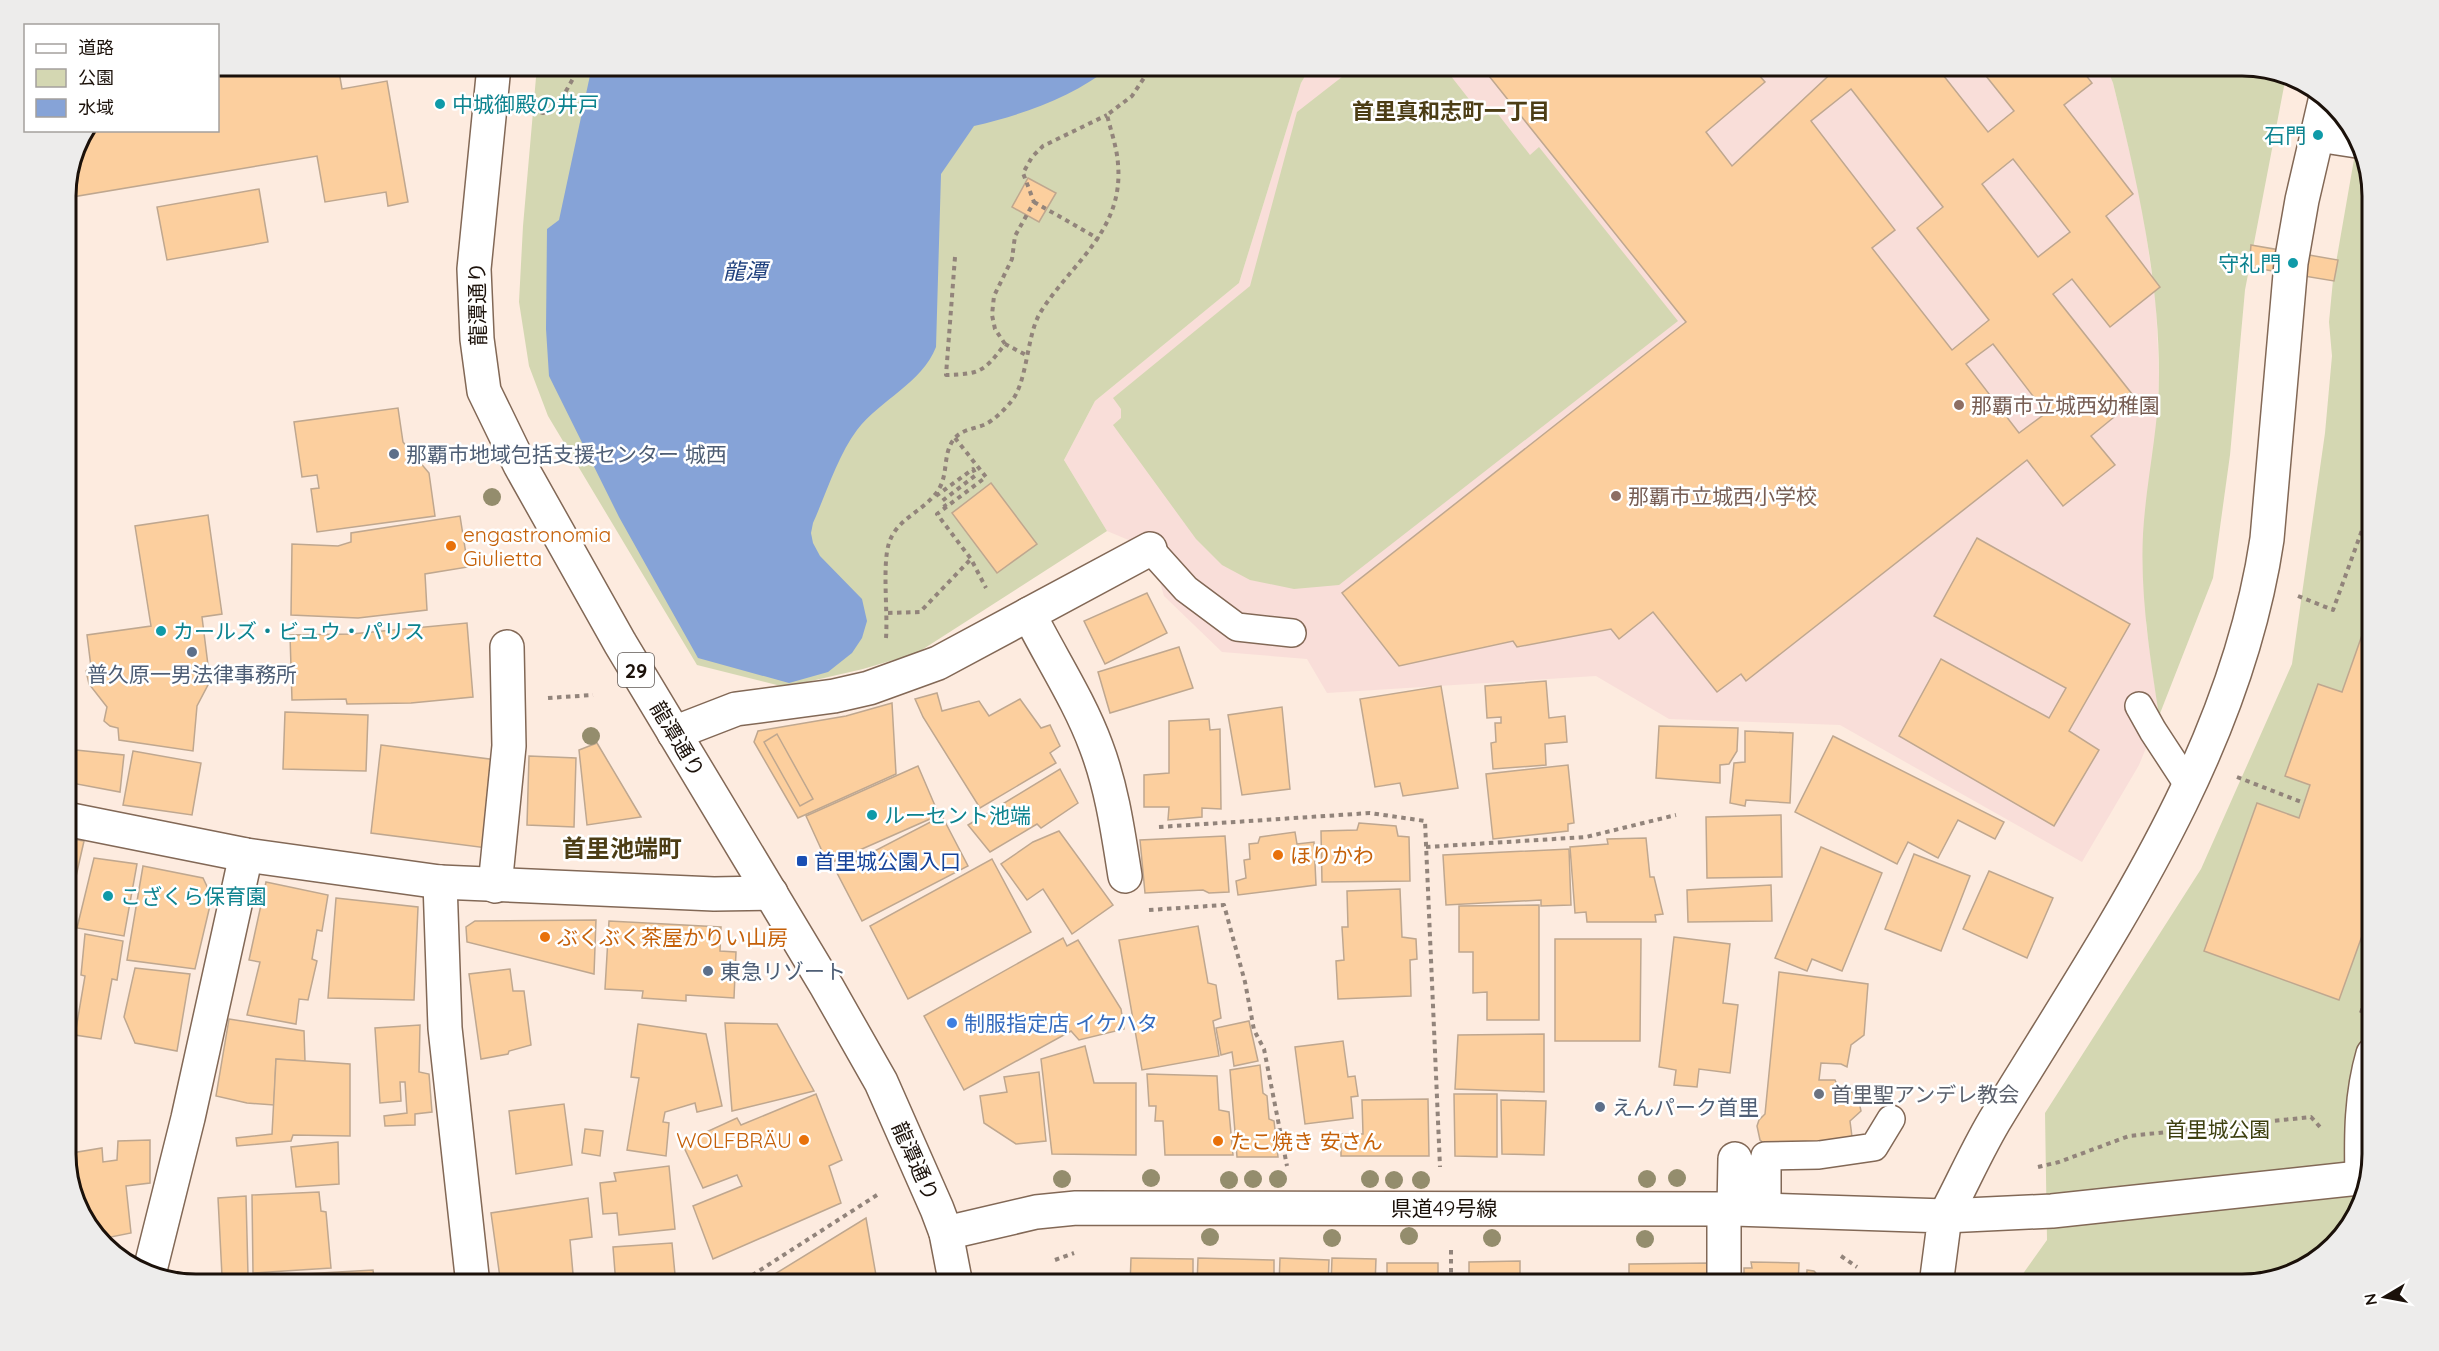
<svg xmlns="http://www.w3.org/2000/svg" width="2439" height="1351" font-family="Quicksand,'Noto Sans JP',sans-serif">
	<rect width="100%" height="100%" fill="#fdebdf"/>
	<polygon fill="#f9ded9" points="1311,66 2106,66 2113,83 2141,198 2156,304 2159,377 2146,624 2159,716 2139,765 2082,862 1840,725 1669,719 1596,676 1327,693 1307,659 1222,652 1164,596 1150,549 1107,531 1064,460 1095,401 1239,283 1301,83"/>
	<g fill="#d4d7b2">
		<polygon points="537,66 1311,66 1301,83 1239,283 1095,401 1064,460 1107,531 917,653 863,669 785,687 697,665 548,416 529,366 519,302 523,226"/>
		<polygon points="1356,66 1443,66 1483,117 1494,109 1530,155 1539,147 1678,321 1339,585 1294,589 1250,580 1222,565 1196,539 1113,425 1121,418 1121,409 1113,398 1250,286 1297,112"/>
		<path d="M2106,66H2243L2286,76L2245,290L2230,455L2213,578L2159,716C2150,656 2140,595 2143,534C2146,481 2159,428 2159,375C2159,276 2137,180 2113,83Z"/>
		<polygon points="2357,142 2373,188 2373,1155 2359,1213 2308,1267 2243,1285 2015,1285 2047,1240 2045,1113 2201,869 2292,664 2325,433 2332,356 2329,322 2333,280"/>
	</g>
	<path fill="#86a3d7" d="M592,66H1112C1073,97 1022,115 974,126L941,174L936,347C922,383 880,400 857,430C838,455 826,494 813,523L811,533L813,543L820,556L862,599L867,621L862,638L852,653L828,672L789,683L698,658L619,517L549,376L546,329L547,229L559,220Z"/>
	<g fill="#fccf9e" stroke="#bfa78f" stroke-width="1.5" fill-rule="evenodd">
		<polygon points="218,66 338,66 342,89 387,81 408,202 388,206 386,192 325,202 317,156 66,198 66,188 79,139 85,130 218,130"/>
		<path d="M1481,66H1751L1765,82L1706,132L1732,166L1839,66H1936L1988,132L2014,111L1978,66H2079L2092,83L2064,105L2133,194L2106,216L2160,287L2110,327L2072,279L2053,294L2136,399L2091,436L2115,465L2063,506L2027,460L1746,681L1741,674L1717,692L1653,612L1619,639L1611,629L1517,647L1513,641L1399,666L1342,593L1686,322ZM1851,89L1943,207L1917,228L1989,320L1952,350L1872,248L1895,230L1811,121ZM2013,159L2070,232L2038,257L1982,184ZM1993,344L2046,413L2019,433L1966,364Z"/>
		<polygon points="1028,178 1056,193 1039,222 1012,207"/>
		<polygon points="259,189 268,242 167,260 157,207"/>
		<polygon points="2251,245 2338,260 2334,281 2249,267"/>
		<polygon points="398,408 403,442 429,473 435,516 317,532 311,489 319,488 317,475 302,477 294,422"/>
		<polygon points="991,483 1037,544 997,573 952,513"/>
		<polygon points="208,515 222,614 202,617 210,681 197,706 193,751 119,740 118,728 110,726 104,721 107,707 89,684 86,671 91,667 87,635 151,626 135,526"/>
		<polygon points="460,516 468,567 425,574 427,610 358,618 291,615 292,544 338,546 351,542 351,533"/>
		<polygon points="1977,538 2130,624 2069,731 2099,750 2054,826 1899,736 1941,659 2049,718 2066,688 1934,616"/>
		<polygon points="1147,593 1167,633 1105,664 1084,621"/>
		<polygon points="2373,604 2373,940 2362,936 2339,1000 2204,951 2257,803 2299,818 2310,785 2285,776 2318,684 2342,692"/>
		<polygon points="467,623 473,697 411,703 347,704 346,699 292,700 290,635 351,634"/>
		<polygon points="1179,647 1193,688 1110,713 1098,672"/>
		<polygon points="1546,681 1549,718 1565,716 1567,742 1545,744 1546,765 1493,769 1491,743 1496,742 1495,723 1501,723 1501,717 1487,718 1485,686"/>
		<polygon points="1441,686 1458,788 1403,796 1400,783 1375,787 1360,699"/>
		<polygon points="937,693 942,711 979,701 989,716 1020,699 1041,728 1050,725 1060,746 1050,753 1056,763 980,808 923,717 915,699"/>
		<polygon points="892,703 896,774 798,818 754,742 758,731 846,716"/>
		<polygon points="1282,707 1290,789 1242,795 1228,715"/>
		<polygon points="285,712 368,715 366,771 283,769"/>
		<polygon points="1209,719 1210,730 1220,729 1221,809 1202,808 1202,817 1168,820 1169,807 1144,807 1144,775 1169,773 1169,721"/>
		<polygon points="1659,726 1738,728 1737,751 1729,764 1720,765 1720,783 1656,778"/>
		<polygon points="1745,731 1793,733 1790,803 1746,800 1745,806 1730,803 1734,763 1745,762"/>
		<polygon points="777,734 813,799 800,806 764,742"/>
		<polygon points="1833,736 2004,822 1995,839 1958,820 1938,858 1908,842 1897,864 1795,812"/>
		<polygon points="597,743 641,817 587,825 579,750"/>
		<polygon points="381,745 497,760 487,848 371,833"/>
		<polygon points="66,749 124,755 120,792 66,782"/>
		<polygon points="133,751 201,763 192,815 123,805"/>
		<polygon points="529,756 576,758 574,827 527,825"/>
		<polygon points="1568,765 1574,823 1568,824 1568,831 1493,839 1486,774"/>
		<polygon points="918,766 939,815 828,864 806,816"/>
		<polygon points="1060,769 1078,803 1041,828 1037,824 990,852 968,825"/>
		<polygon points="1781,815 1782,877 1707,878 1706,817"/>
		<polygon points="942,816 968,866 862,921 836,871"/>
		<polygon points="1359,823 1396,826 1398,836 1409,837 1410,881 1322,882 1321,831 1357,830"/>
		<polygon points="1059,831 1113,905 1072,934 1043,889 1027,900 1001,864 1033,842"/>
		<polygon points="1295,832 1297,844 1314,842 1316,885 1238,895 1236,881 1246,878 1244,860 1250,859 1249,844 1258,843 1260,837"/>
		<polygon points="1225,836 1229,892 1209,893 1203,890 1145,893 1140,840"/>
		<polygon points="66,838 84,841 70,903 66,902"/>
		<polygon points="1646,838 1650,877 1654,877 1663,914 1655,915 1656,922 1587,922 1586,912 1575,913 1570,847 1608,844 1607,839"/>
		<polygon points="1821,847 1882,873 1842,971 1812,959 1807,971 1775,958"/>
		<polygon points="1569,849 1571,905 1541,906 1541,900 1446,905 1443,855"/>
		<polygon points="1914,854 1970,876 1941,951 1885,929"/>
		<polygon points="94,858 137,864 124,936 77,928"/>
		<polygon points="992,859 1031,932 908,999 870,926"/>
		<polygon points="143,866 203,878 212,897 195,969 127,960"/>
		<polygon points="1989,871 2053,898 2027,958 1963,929"/>
		<polygon points="266,882 328,895 322,931 317,930 312,959 317,961 308,1000 299,999 296,1024 247,1015 260,962 249,960"/>
		<polygon points="1771,885 1772,921 1688,922 1687,890"/>
		<polygon points="1400,889 1402,937 1416,939 1417,959 1410,960 1411,996 1338,999 1336,961 1344,960 1342,927 1348,927 1347,891"/>
		<polygon points="336,898 418,907 414,1000 328,998"/>
		<polygon points="1539,905 1539,1020 1487,1020 1487,992 1473,993 1473,952 1459,952 1459,906"/>
		<polygon points="596,920 594,974 467,942 466,927 475,921"/>
		<polygon points="609,921 721,927 720,951 736,952 734,998 686,995 686,1001 642,998 643,991 605,989"/>
		<polygon points="1198,926 1208,983 1216,985 1221,1018 1213,1021 1219,1056 1142,1070 1119,940"/>
		<polygon points="85,934 123,941 117,980 112,979 101,1039 75,1035 85,976 81,975"/>
		<polygon points="1674,937 1730,944 1723,1003 1738,1005 1730,1073 1699,1069 1697,1087 1674,1085 1676,1070 1659,1067"/>
		<polygon points="1063,938 1067,946 1078,940 1121,1009 1124,1029 1079,1040 1071,1031 964,1090 924,1016"/>
		<polygon points="1555,939 1641,939 1640,1041 1555,1041"/>
		<polygon points="135,968 190,974 177,1051 135,1043 124,1017"/>
		<polygon points="510,969 513,991 524,991 531,1045 509,1051 508,1054 481,1059 469,974"/>
		<polygon points="1779,972 1868,984 1864,1035 1851,1045 1847,1067 1841,1064 1821,1063 1819,1080 1835,1080 1840,1092 1849,1090 1858,1097 1861,1111 1850,1121 1852,1137 1786,1152 1767,1146 1760,1140 1757,1126 1759,1120 1765,1114"/>
		<polygon points="229,1019 304,1031 305,1061 276,1059 274,1105 247,1103 216,1096"/>
		<polygon points="1249,1021 1258,1061 1234,1066 1232,1052 1221,1055 1216,1028"/>
		<polygon points="725,1023 777,1024 814,1091 732,1111"/>
		<polygon points="638,1024 706,1034 722,1106 697,1112 695,1103 665,1112 663,1122 669,1123 666,1156 627,1150 639,1078 631,1077"/>
		<polygon points="420,1025 419,1072 429,1074 432,1112 415,1114 415,1125 385,1126 384,1116 407,1113 405,1082 400,1082 401,1101 380,1103 375,1028"/>
		<polygon points="1544,1034 1544,1092 1455,1089 1458,1035"/>
		<polygon points="1343,1041 1348,1077 1355,1076 1358,1096 1351,1097 1353,1118 1305,1124 1295,1047"/>
		<polygon points="1085,1046 1094,1083 1136,1083 1136,1155 1052,1154 1041,1059"/>
		<polygon points="276,1059 350,1064 350,1136 293,1135 291,1141 237,1146 236,1138 272,1134"/>
		<polygon points="1260,1065 1263,1093 1267,1096 1269,1119 1274,1121 1278,1157 1237,1157 1230,1070"/>
		<polygon points="1039,1072 1046,1141 1016,1144 984,1123 980,1096 1007,1092 1004,1077"/>
		<polygon points="1147,1074 1217,1076 1219,1110 1229,1112 1233,1155 1165,1155 1163,1121 1155,1121 1156,1106 1149,1106"/>
		<polygon points="816,1094 842,1160 829,1166 841,1203 713,1259 693,1206 742,1186 737,1175 703,1188 682,1143 737,1118 741,1125"/>
		<polygon points="1454,1094 1497,1094 1497,1157 1455,1156"/>
		<polygon points="1428,1099 1429,1156 1341,1156 1341,1134 1363,1134 1362,1100"/>
		<polygon points="1501,1100 1546,1101 1544,1155 1502,1154"/>
		<polygon points="564,1104 572,1165 516,1174 509,1111"/>
		<polygon points="585,1129 603,1131 600,1156 582,1153"/>
		<polygon points="150,1140 150,1183 126,1186 131,1233 101,1239 88,1227 66,1164 66,1154 102,1148 103,1162 117,1160 118,1141"/>
		<polygon points="338,1142 339,1184 296,1187 291,1147"/>
		<polygon points="669,1166 675,1229 619,1235 617,1213 603,1214 600,1183 616,1181 614,1173"/>
		<polygon points="319,1192 321,1211 326,1212 331,1268 253,1273 252,1195"/>
		<polygon points="246,1196 248,1275 222,1276 218,1198"/>
		<polygon points="588,1198 592,1237 570,1240 574,1285 501,1285 491,1213"/>
		<polygon points="866,1218 877,1281 863,1285 757,1285"/>
		<polygon points="672,1243 676,1285 616,1285 613,1247"/>
		<polygon points="1131,1258 1193,1259 1193,1285 1130,1285"/>
		<polygon points="1198,1258 1274,1260 1274,1285 1197,1285"/>
		<polygon points="1280,1258 1329,1260 1328,1285 1279,1285"/>
		<polygon points="1332,1258 1376,1259 1375,1285 1331,1285"/>
		<polygon points="1520,1261 1520,1285 1469,1285 1469,1262"/>
		<polygon points="1751,1262 1799,1263 1798,1285 1744,1285 1744,1268 1752,1268"/>
		<rect x="1387" y="1263" width="51" height="22"/>
		<polygon points="1710,1263 1710,1285 1629,1285 1629,1264"/>
		<polygon points="373,1270 374,1277 385,1277 386,1285 268,1285 268,1276"/>
		<polygon points="1807,1270 1814,1271 1827,1285 1806,1285"/>
		<polygon points="454,1276 455,1285 413,1285 413,1283"/>
		<polygon points="219,1278 220,1285 196,1285 181,1281"/>
	</g>
	<g fill="none" stroke-linecap="round" stroke-linejoin="round">
		<defs>
			<g id="service">
				<polyline points="1150,549 1186,589 1237,627 1292,633"/>
				<polyline points="2139,706 2153,731 2189,786"/>
				<polyline points="1764,1166 1765,1156 1819,1155 1874,1147 1891,1119"/>
			</g>
			<g id="pedestrian">
				<polyline points="2318,135 2357,141"/>
				<path d="M1945,1216C1963,1183 1978,1147 1998,1115C2109,933 2235,755 2267,539L2291,263L2302,200L2325,101"/>
			</g>
			<g id="minor">
				<path d="M1029,614C1051,658 1079,700 1096,746C1112,788 1118,832 1125,876"/>
				<polyline points="674,733 736,709 834,696 869,688 938,663 1150,549"/>
				<polyline points="66,819 246,855 440,882 714,894 771,893"/>
				<polyline points="440,882 445,1028 473,1285"/>
				<polyline points="495,886 509,746 507,647"/>
				<path d="M2362,1178C2361,1136 2361,1095 2373,1054"/>
				<polyline points="1724,1209 1724,1285"/>
				<polyline points="1734,1209 1735,1159"/>
				<polyline points="1764,1209 1764,1166"/>
				<polyline points="149,1274 188,1118 246,855"/>
			</g>
			<polyline id="tertiary" points="1945,1216 2052,1211 2368,1177"/>
			<polyline id="secondary" points="946,1233 1036,1212 1076,1208 1734,1209 1945,1216 1936,1285"/>
			<polyline id="primary" points="494,66 474,269 477,339 484,391 520,465 620,643 827,987 881,1082 937,1209 946,1233 956,1285"/>
		</defs>
		<use href="#service" stroke="#826856" stroke-width="30"/>
		<use href="#pedestrian" stroke="#826856" stroke-width="36"/>
		<use href="#minor" stroke="#826856" stroke-width="36"/>
		<use href="#tertiary" stroke="#826856" stroke-width="36"/>
		<use href="#secondary" stroke="#826856" stroke-width="36"/>
		<use href="#primary" stroke="#826856" stroke-width="36"/>
		<g stroke="#92847b" stroke-width="4" stroke-dasharray="4.5 4.5" stroke-linecap="butt">
			<polyline points="532,110 543,113 556,109 580,66"/>
			<polyline points="1034,202 1099,239"/>
			<path d="M955,257L946,375C980,374 984,372 1005,344L1026,355"/>
			<polyline points="1005,344 995,329 992,315 994,296 1012,259 1015,236 1034,202 1023,173 1032,157 1043,146 1107,115"/>
			<polyline points="955,438 986,477 937,514 971,559 986,588"/>
			<polyline points="936,496 973,469 976,475 942,501 946,507"/>
			<polyline points="2298,596 2333,610 2365,522 2370,509 2373,510"/>
			<polyline points="888,613 920,612 971,559"/>
			<path d="M886,638C888,612 882,565 889,543C897,517 928,510 940,487C948,472 943,453 954,439C962,429 975,429 986,424C994,420 1004,410 1010,403C1028,383 1026,337 1040,313C1071,263 1124,231 1118,164C1117,148 1111,131 1107,115L1132,96L1152,66"/>
			<polyline points="548,698 593,695"/>
			<polyline points="2237,777 2304,803"/>
			<polyline points="1159,827 1370,813 1425,821 1440,1167"/>
			<polyline points="1426,847 1586,837 1676,815"/>
			<polyline points="1149,910 1224,905 1245,982 1254,1030 1264,1049 1287,1166"/>
			<polyline points="66,942 73,950 72,975"/>
			<polyline points="2361,1013 2373,978"/>
			<polyline points="2038,1167 2059,1162 2129,1136 2311,1117 2320,1127"/>
			<polyline points="1451,1250 1451,1285"/>
			<polyline points="1841,1256 1857,1267"/>
			<polyline points="1055,1260 1074,1253"/>
			<polyline points="737,1285 877,1195"/>
		</g>
		<use href="#service" stroke="#fff" stroke-width="27"/>
		<use href="#pedestrian" stroke="#fff" stroke-width="33"/>
		<use href="#minor" stroke="#fff" stroke-width="33"/>
		<use href="#tertiary" stroke="#fff" stroke-width="33"/>
		<use href="#secondary" stroke="#fff" stroke-width="33"/>
		<use href="#primary" stroke="#fff" stroke-width="33"/>
	</g>
	<g fill="#948d6d">
		<circle cx="492" cy="497" r="9"/>
		<circle cx="591" cy="736" r="9"/>
		<circle cx="1151" cy="1178" r="9"/>
		<circle cx="1677" cy="1178" r="9"/>
		<circle cx="1062" cy="1179" r="9"/>
		<circle cx="1253" cy="1179" r="9"/>
		<circle cx="1278" cy="1179" r="9"/>
		<circle cx="1370" cy="1179" r="9"/>
		<circle cx="1647" cy="1179" r="9"/>
		<circle cx="1229" cy="1180" r="9"/>
		<circle cx="1394" cy="1180" r="9"/>
		<circle cx="1421" cy="1180" r="9"/>
		<circle cx="1409" cy="1236" r="9"/>
		<circle cx="1210" cy="1237" r="9"/>
		<circle cx="1332" cy="1238" r="9"/>
		<circle cx="1492" cy="1238" r="9"/>
		<circle cx="1645" cy="1239" r="9"/>
	</g>
	<g fill="#0f9aa8" stroke="#fff" stroke-width="2">
		<circle cx="440" cy="104" r="6"/>
		<circle cx="2318" cy="135" r="6"/>
		<circle cx="2293" cy="263" r="6"/>
		<circle cx="161" cy="631" r="6"/>
		<circle cx="872" cy="815" r="6"/>
		<circle cx="108" cy="896" r="6"/>
	</g>
	<g fill="#8d6e63" stroke="#fff" stroke-width="2">
		<circle cx="1959" cy="405" r="6"/>
		<circle cx="1616" cy="496" r="6"/>
	</g>
	<g fill="#5c6f8a" stroke="#fff" stroke-width="2">
		<circle cx="394" cy="454" r="6"/>
		<circle cx="192" cy="652" r="6"/>
		<circle cx="708" cy="971" r="6"/>
		<circle cx="1600" cy="1107" r="6"/>
	</g>
	<g fill="#e8710a" stroke="#fff" stroke-width="2">
		<circle cx="451" cy="546" r="6"/>
		<circle cx="1278" cy="855" r="6"/>
		<circle cx="545" cy="937" r="6"/>
		<circle cx="804" cy="1140" r="6"/>
		<circle cx="1218" cy="1141" r="6"/>
	</g>
	<rect fill="#1a4fb4" stroke="#fff" stroke-width="2" x="796" y="855" width="12" height="12" rx="3"/>
	<circle fill="#3f7fe0" stroke="#fff" stroke-width="2" cx="952" cy="1023" r="6"/>
	<circle fill="#6b7280" stroke="#fff" stroke-width="2" cx="1819" cy="1094" r="6"/>
	<g text-anchor="middle" dominant-baseline="central" stroke-width="5" stroke-linejoin="round" paint-order="stroke">
		<rect fill="#fff" stroke="#5f5854" stroke-width="1.5" x="618" y="653" width="36" height="34" rx="4.5"/>
		<g font-size="20" font-weight="bold" fill="#1b110a">
			<text x="636" y="670">29</text>
		</g>
		<g font-size="21" fill="#0d838f" stroke="#fff" text-anchor="start">
			<text x="452" y="104">中城御殿の井戸</text>
			<text x="2306" y="135" text-anchor="end">石門</text>
			<text x="2281" y="263" text-anchor="end">守礼門</text>
			<text x="173" y="631">カールズ・ビュウ・パリス</text>
			<text x="884" y="815">ルーセント池端</text>
			<text x="120" y="896">こざくら保育園</text>
		</g>
		<g font-size="21" fill="#1b110a" stroke="#fff">
			<text transform="translate(477 304) rotate(-91)">龍潭通り</text>
			<text transform="translate(678 739) rotate(59)">龍潭通り</text>
			<text transform="translate(916 1161) rotate(66)">龍潭通り</text>
			<text x="1444" y="1208">県道49号線</text>
		</g>
		<g font-size="21" fill="#785e54" stroke="#fff" text-anchor="start">
			<text x="1971" y="405">那覇市立城西幼稚園</text>
			<text x="1628" y="496">那覇市立城西小学校</text>
		</g>
		<g font-size="21" fill="#4e5e75" stroke="#fff" text-anchor="start">
			<text x="406" y="454">那覇市地域包括支援センター 城西</text>
			<text x="192" y="674" text-anchor="middle">普久原一男法律事務所</text>
			<text x="720" y="971">東急リゾート</text>
			<text x="1612" y="1107">えんパーク首里</text>
		</g>
		<g font-size="21" fill="#c56008" stroke="#fff" text-anchor="start">
			<text x="463" y="534">engastronomia<tspan x="463" dy="24">Giulietta</tspan></text>
			<text x="1290" y="855">ほりかわ</text>
			<text x="557" y="937">ぶくぶく茶屋かりい山房</text>
			<text x="792" y="1140" text-anchor="end">WOLFBRÄU</text>
			<text x="1230" y="1141">たこ焼き 安さん</text>
		</g>
		<g font-size="21" fill="#164399" stroke="#fff" text-anchor="start">
			<text x="814" y="861">首里城公園入口</text>
		</g>
		<g font-size="21" fill="#366cbe" stroke="#fff" text-anchor="start">
			<text x="964" y="1023">制服指定店 イケハタ</text>
		</g>
		<g font-size="21" fill="#5b616d" stroke="#fff" text-anchor="start">
			<text x="1831" y="1094">首里聖アンデレ教会</text>
		</g>
		<g font-size="21" fill="#3e4010" stroke="#fff">
			<text x="2218" y="1129">首里城公園</text>
		</g>
		<g font-size="22" font-weight="bold" fill="#4c3d15" stroke="#fff">
			<text x="1451" y="111">首里真和志町一丁目</text>
		</g>
		<g font-size="22" font-style="italic" fill="#1f407d" stroke="#fff">
			<text x="745" y="271">龍潭</text>
		</g>
		<g font-size="24" font-weight="bold" fill="#4c3d15" stroke="#fff">
			<text x="622" y="848">首里池端町</text>
		</g>
	</g>
	<path d="M0 0H2439V1351H0ZM196 76H2242A120 120 0 0 1 2362 196V1154A120 120 0 0 1 2242 1274H196A120 120 0 0 1 76 1154V196A120 120 0 0 1 196 76Z" fill="#edeceb" fill-rule="evenodd"/>
	<path fill="none" stroke="#1b110a" stroke-width="3" d="M196 76H2242A120 120 0 0 1 2362 196V1154A120 120 0 0 1 2242 1274H196A120 120 0 0 1 76 1154V196A120 120 0 0 1 196 76Z"/>
	<rect x="24" y="24" width="195" height="108" fill="#ffffff" stroke="#a4a09d" stroke-width="1.5"/>
	<rect x="36" y="44" width="30" height="9" fill="#ffffff" stroke="#a4a09d" stroke-width="1.5"/>
	<text x="78" y="54" font-size="18" fill="#1b110a">道路</text>
	<rect x="36" y="69" width="30" height="18" fill="#d4d7b2" stroke="#a4a09d" stroke-width="1.5"/>
	<text x="78" y="84" font-size="18" fill="#1b110a">公園</text>
	<rect x="36" y="99" width="30" height="18" fill="#86a3d7" stroke="#a4a09d" stroke-width="1.5"/>
	<text x="78" y="114" font-size="18" fill="#1b110a">水域</text>
	<g transform="translate(2385 1297) rotate(260)" stroke="#ffffff" stroke-width="4.5" paint-order="stroke">
	<path d="M0-4.5L10 22L0 15L-10 22Z" fill="#1b110a"/>
	<text y="-9" font-size="16" font-weight="bold" text-anchor="middle" fill="#1b110a">N</text>
	</g>
</svg>
